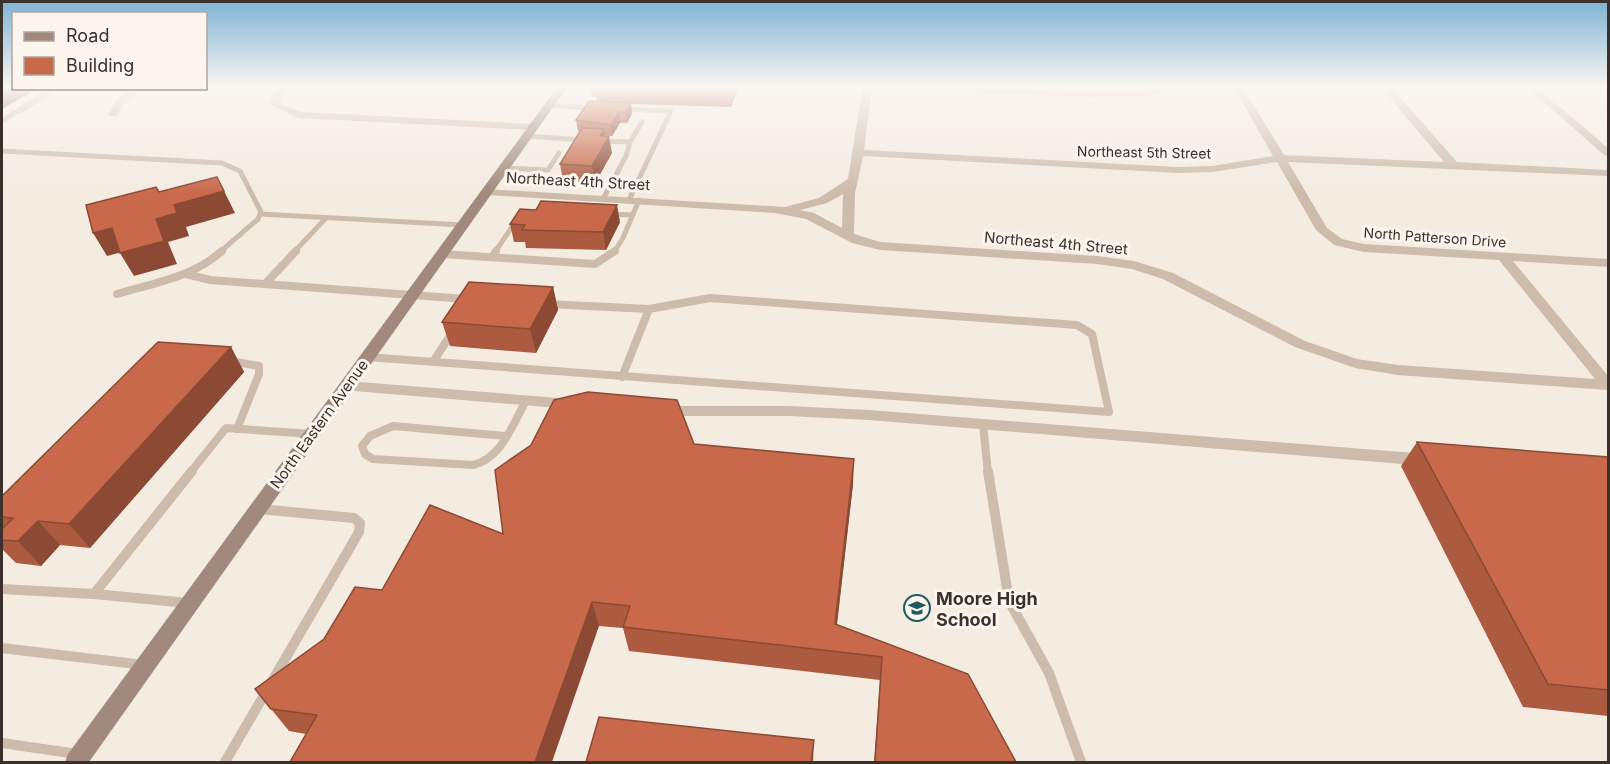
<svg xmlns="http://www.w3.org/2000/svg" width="1610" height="764" font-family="Inter,sans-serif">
	<rect width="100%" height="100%" fill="#f4ebe1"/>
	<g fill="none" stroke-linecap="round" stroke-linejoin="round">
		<g stroke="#cdbbac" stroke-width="5">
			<polyline points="548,105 593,108"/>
			<polyline points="623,109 671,111 629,200"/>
			<polyline points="2,121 16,112"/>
			<polyline points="526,136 585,140"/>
			<polyline points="600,141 630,142 626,156 603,199"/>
			<polyline points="630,142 642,122"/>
			<polyline points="2,151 222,163 240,171 261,212 258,219 220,252"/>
			<polyline points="504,168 548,170 559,153"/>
			<polyline points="260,214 463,225"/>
			<polyline points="608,214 633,215"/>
			<polyline points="294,252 326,218"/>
			<polyline points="495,252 516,221"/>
			<polyline points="614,252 623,238 639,200"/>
		</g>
		<g stroke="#cdbbac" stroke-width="8">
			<polyline points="442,254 595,264 615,251"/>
			<polyline points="492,257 496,251"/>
			<polyline points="186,274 210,280 466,299"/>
			<polyline points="265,284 296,251"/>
			<path d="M117,294C154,283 193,277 222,251"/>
			<polyline points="367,357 1109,412 1092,334 1077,325 710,298 649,309 547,304"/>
			<polyline points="231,361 259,366 259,374 237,429"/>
			<polyline points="433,362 453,331"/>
			<polyline points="622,377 649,309"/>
			<polyline points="983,424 988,473"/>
			<path d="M505,436L393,426L370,436L362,446L365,454L373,459L473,465C502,458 512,425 526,401"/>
			<polyline points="190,473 226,428 312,434"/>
		</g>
		<g stroke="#cdbbac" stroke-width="10">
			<polyline points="988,471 1009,601 1049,673 1081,762"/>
			<polyline points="2,589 94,594"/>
			<polyline points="188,603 94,594 192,471"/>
			<polyline points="2,648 144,665"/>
			<polyline points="2,743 77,754"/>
			<polyline points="225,762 359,532 360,523 354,518 259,509"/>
		</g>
		<g fill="#cdbbac" fill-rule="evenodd">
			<polygon points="280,86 290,86 282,95 281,104 301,112 533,124 538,127 533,130 299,118 271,105 272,95"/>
			<path d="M863,86H872L864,150L1178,167L1212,166L1273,156L1233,86H1242L1284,155L1444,162L1380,86H1390L1457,162L1608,170V176L1288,162L1327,228L1342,239L1364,244L1608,259V267L1513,261L1608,376V390L1398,375L1355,368L1295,347L1163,279L1132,269L1097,264L880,250L852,243L806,219L775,213L487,195L481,192L487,189L785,207L819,198L848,179ZM863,156L1178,173L1212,172L1277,162L1316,230L1334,245L1364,252L1499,260L1595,379L1398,365L1357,359L1305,341L1173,273L1134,261L1097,256L880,242L854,234L855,193ZM843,194L842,228L814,213L800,210L827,203Z"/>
			<path d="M887,86H953L1118,92C1141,91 1165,84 1188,86L1144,97L1118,98L892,89Z"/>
			<polygon points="1526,86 1535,86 1608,148 1608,156 1604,155"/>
			<polygon points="48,88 60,88 20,114 11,112"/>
			<polygon points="132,88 143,88 124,103 117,116 109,116 108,114 117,99"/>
			<polygon points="347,381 571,399 579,404 571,409 342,390 339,386 342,382"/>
			<polygon points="661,406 788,406 869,410 1427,454 1433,456 1435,460 1433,464 1427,466 869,420 788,416 661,416 653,411"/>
		</g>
		<polygon fill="#a18a7d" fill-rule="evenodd" points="558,86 568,86 89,762 65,762 68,754"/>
	</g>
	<g fill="#ac5a40">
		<polygon points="590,86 739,86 731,107 631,104 632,114 627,123 620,123 612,136 605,135 612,153 595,183 563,181 560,164 580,131 578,131 576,120 597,102 596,97 592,97"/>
		<polygon points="536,210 620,222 606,250 526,248 525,242 514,242 510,224"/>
		<polygon points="553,287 558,310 536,353 450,346 442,322"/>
		<polygon points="231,347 244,372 90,548 60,545 41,566 16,563 2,549 2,496"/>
		<polygon points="1417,442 1608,458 1608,716 1523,707 1401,466"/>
		<polygon points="694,444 853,484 837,625 968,674 1016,762 874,762 880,680 629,651 623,628 599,626 306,734 289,731 255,689 324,639 382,590 503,534"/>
	</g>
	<g fill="#8c4a34">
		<polygon points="9,86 14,86 14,88 38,88 2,109 2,89"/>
		<polygon points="730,86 739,86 731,107 730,87"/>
		<polygon points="631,103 632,114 627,123 626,112"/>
		<polygon points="619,112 620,123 612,136 611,125"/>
		<polygon points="604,129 606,141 609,136 612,153 595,183 592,166 600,136"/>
		<polygon points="217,177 235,213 186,227 189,236 168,242 177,264 134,276 120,253 156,219 174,205"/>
		<polygon points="617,205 620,222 606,250 603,232"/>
		<polygon points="112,228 126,251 107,256 93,233"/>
		<polygon points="553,287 558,310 536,353 530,329"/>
		<polygon points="231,347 244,372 90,548 69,524"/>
		<polygon points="854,459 853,484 834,648 835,624"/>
		<polygon points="38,521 60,545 41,566 18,541"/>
		<polygon points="592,602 599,626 552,762 535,762"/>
		<polygon points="814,740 813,762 811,762"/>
	</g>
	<g fill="#c8694b" stroke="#8c4a34" stroke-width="1.5">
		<polygon points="2,86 9,86 2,89"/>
		<polygon points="680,86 730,86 730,87"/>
		<polygon points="589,101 631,103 626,112 619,112 611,125 576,120"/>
		<polygon points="582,128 604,129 600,136 609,136 592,166 560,164"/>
		<polygon points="217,177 224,191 174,205 177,213 156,219 164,241 120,253 112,228 93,233 86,205 156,187 159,192"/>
		<polygon points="541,201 617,205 603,232 522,230 525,225 510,224 520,209 536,210"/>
		<polygon points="469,282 553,287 530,329 442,322"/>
		<polygon points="158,342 231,347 69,524 38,521 18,541 2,540 2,529 13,518 2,517 2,496"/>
		<polygon points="588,392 677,400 694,444 854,459 835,624 968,674 1016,762 875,762 882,657 623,627 630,606 592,602 535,762 290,762 317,715 271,709 255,689 324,639 355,587 382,590 430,505 503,534 495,470 531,445 554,400"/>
		<polygon points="1417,442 1608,457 1608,690 1548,684"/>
		<polygon points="599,717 814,740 811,762 586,762"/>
	</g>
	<linearGradient id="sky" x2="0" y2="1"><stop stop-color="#7eb2d2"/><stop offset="0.45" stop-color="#faf6f2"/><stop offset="1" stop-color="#faf6f2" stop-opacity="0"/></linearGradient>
	<rect width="1610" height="193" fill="url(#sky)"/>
	<defs>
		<symbol id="school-ring" viewBox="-11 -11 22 22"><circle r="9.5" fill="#fbf5ee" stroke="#1f5a5e" stroke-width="1.5"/><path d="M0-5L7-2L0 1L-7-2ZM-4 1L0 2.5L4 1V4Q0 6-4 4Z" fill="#1f5a5e"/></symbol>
	</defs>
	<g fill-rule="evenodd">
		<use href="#school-ring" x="902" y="593" width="30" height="30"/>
	</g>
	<g text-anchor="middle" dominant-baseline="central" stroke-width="6" stroke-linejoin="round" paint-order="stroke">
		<g font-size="14" fill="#3b302b" stroke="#fbf5ee">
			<text transform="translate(1144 152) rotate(1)">Northeast 5th Street</text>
			<text transform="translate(1435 237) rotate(4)">North Patterson Drive</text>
		</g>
		<g font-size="15" fill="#3b302b" stroke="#fbf5ee">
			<text transform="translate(578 181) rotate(3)">Northeast 4th Street</text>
			<text transform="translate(1056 243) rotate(5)">Northeast 4th Street</text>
			<text transform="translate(319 424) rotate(-54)">North Eastern Avenue</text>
		</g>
		<g font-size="18" font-weight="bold" fill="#3b302b" stroke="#fbf5ee" text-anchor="start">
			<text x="936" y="598">Moore High<tspan x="936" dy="21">School</tspan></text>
		</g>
	</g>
	<rect width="1610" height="764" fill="none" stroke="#3b302b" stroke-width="6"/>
	<rect x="12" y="12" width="195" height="78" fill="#fbf5ee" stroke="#aea6a0" stroke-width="1.5"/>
	<rect x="24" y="32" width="30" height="9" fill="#a18a7d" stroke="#aea6a0" stroke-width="1.5"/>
	<text x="66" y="42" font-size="18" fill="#3b302b">Road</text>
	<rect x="24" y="57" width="30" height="18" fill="#c8694b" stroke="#aea6a0" stroke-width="1.5"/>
	<text x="66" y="72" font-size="18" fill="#3b302b">Building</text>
</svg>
